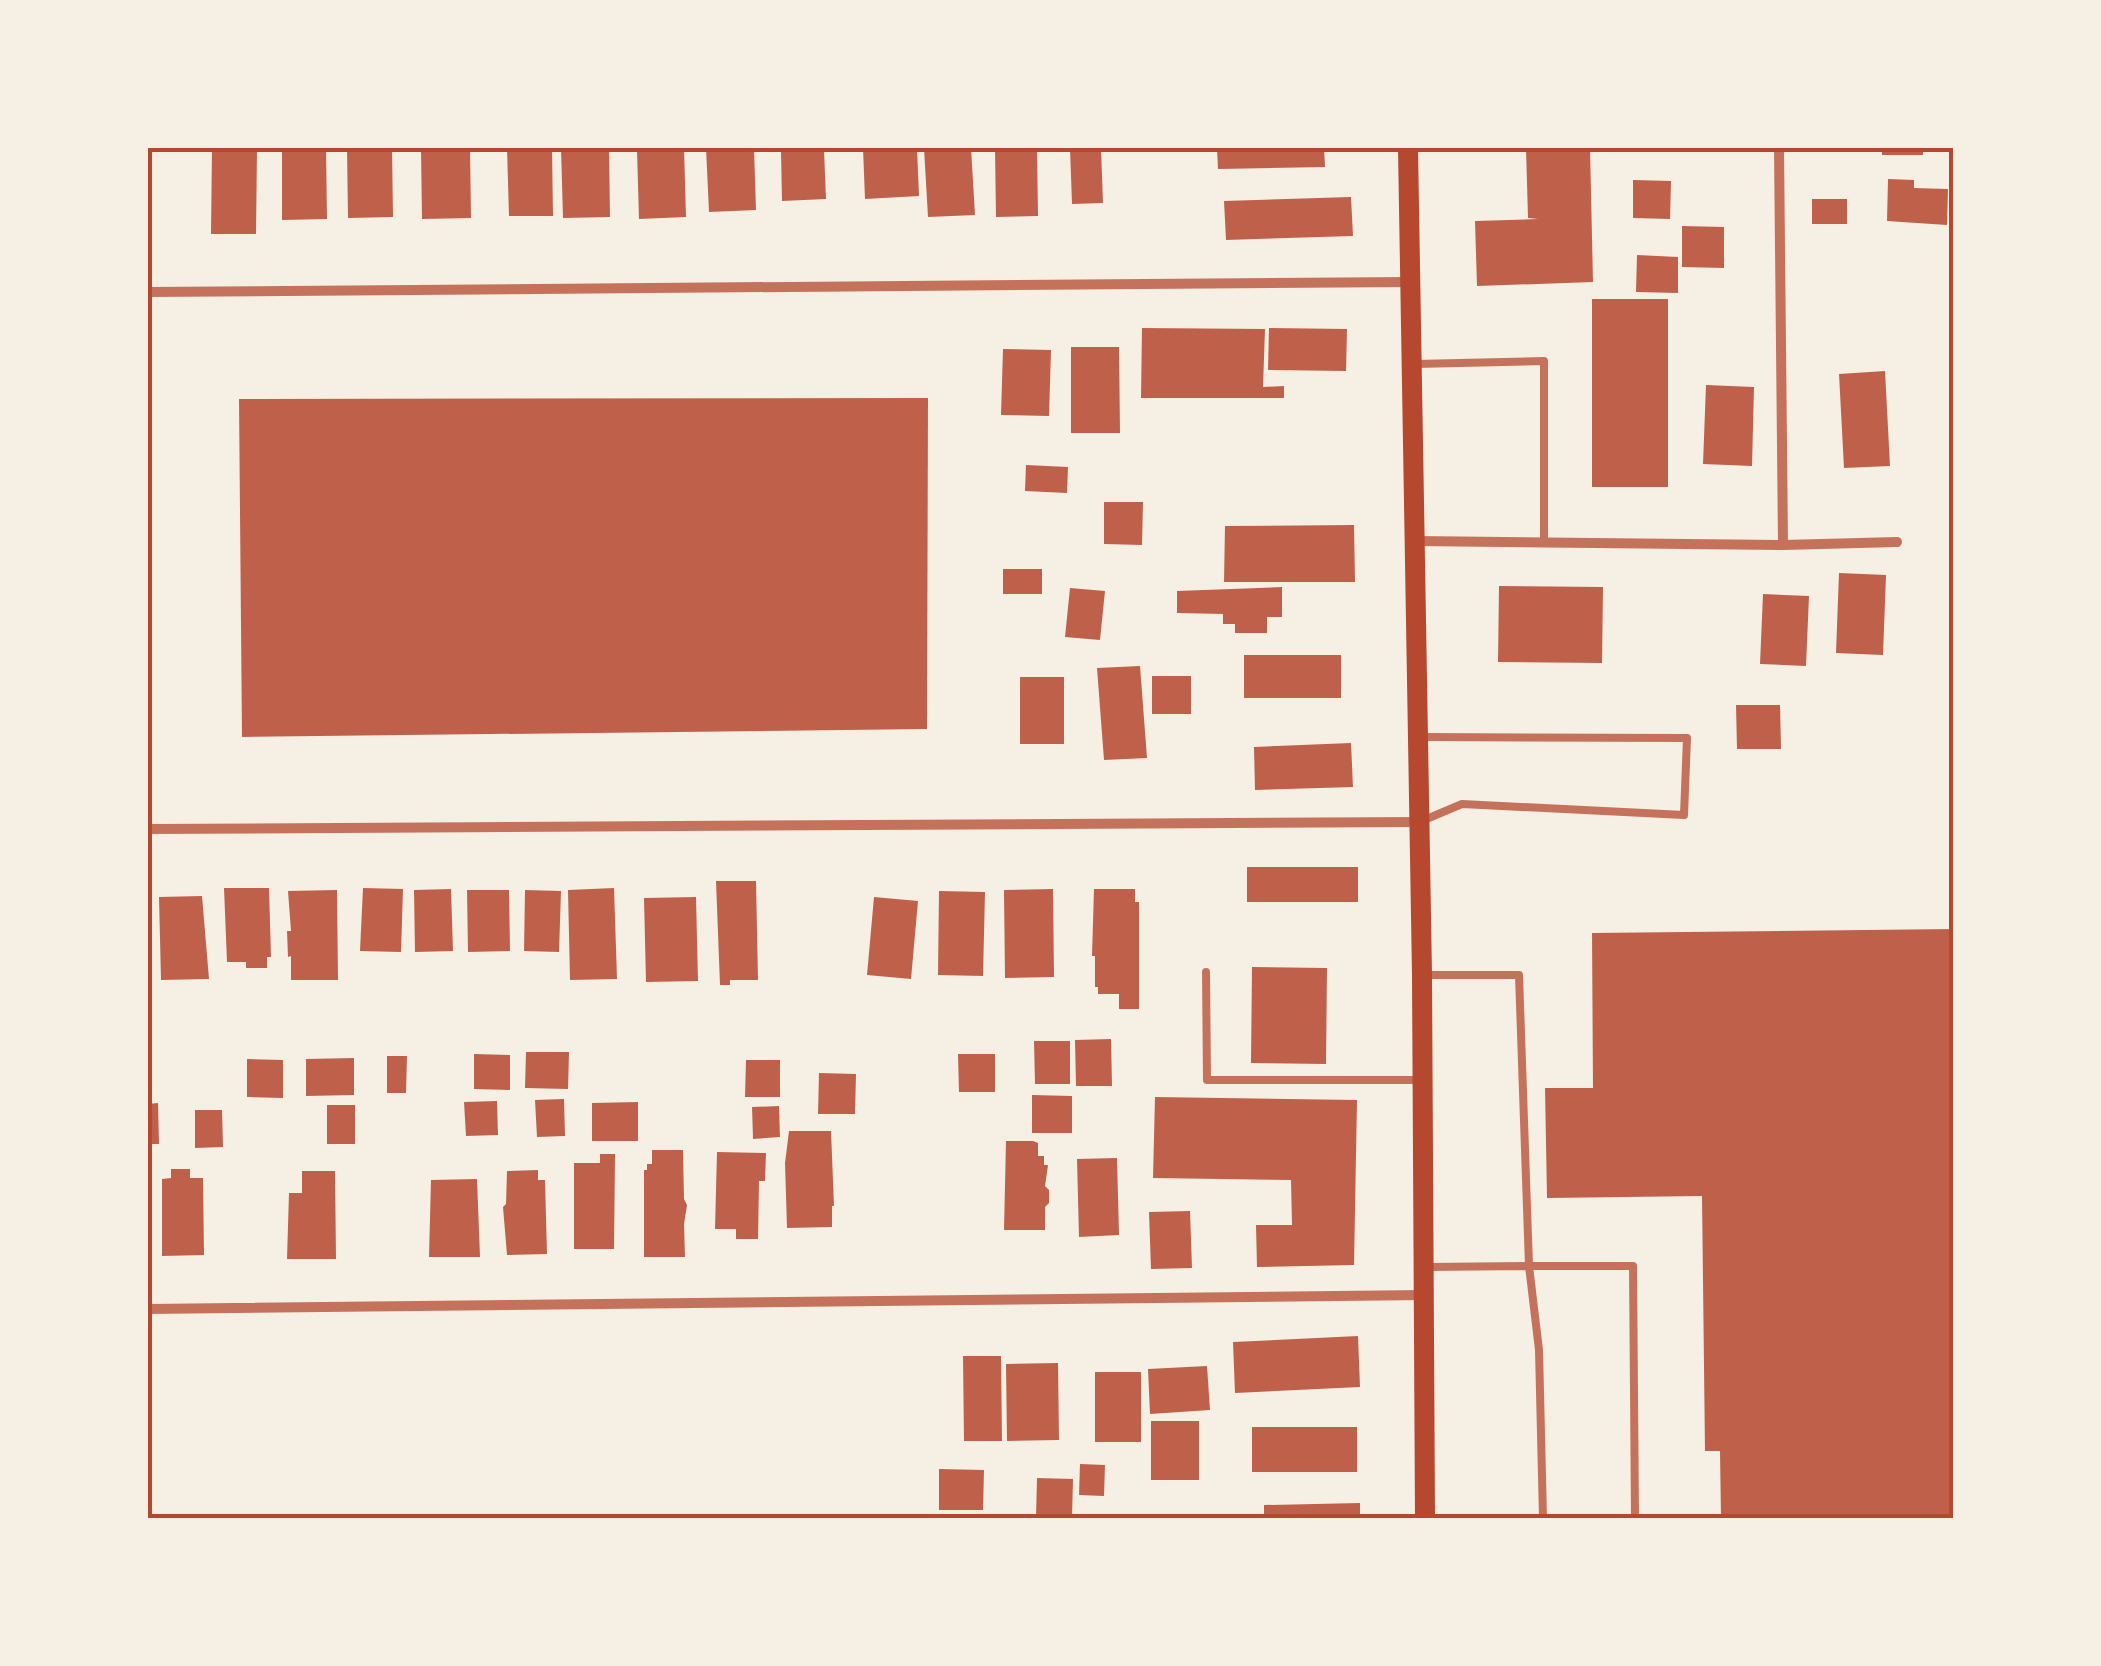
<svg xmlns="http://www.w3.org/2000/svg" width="2101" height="1666" font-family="'Alegreya Sans',sans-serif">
	<rect width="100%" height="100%" fill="#f6efe4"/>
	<g fill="#bf614a">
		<polygon points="212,148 257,148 256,234 211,234"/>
		<polygon points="282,148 326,148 327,219 282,220"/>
		<polygon points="347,148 392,148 393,217 348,218"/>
		<polygon points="470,148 471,218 422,219 421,149"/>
		<polygon points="507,148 552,148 553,216 509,216"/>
		<polygon points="561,148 609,148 610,217 563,218"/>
		<polygon points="684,148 686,217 639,219 637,150"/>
		<polygon points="706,148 754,148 756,210 709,212"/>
		<polygon points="863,148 917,148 919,196 865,199"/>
		<polygon points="924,148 971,148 975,215 928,217"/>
		<polygon points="995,148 1037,148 1038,216 996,217"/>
		<polygon points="1070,148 1101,148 1103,203 1072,204"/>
		<polygon points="1217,148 1324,148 1325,167 1218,169"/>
		<polygon points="1526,148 1590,148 1593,282 1477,286 1475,221 1538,219 1528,218"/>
		<rect x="1882" y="148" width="41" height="7"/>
		<polygon points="824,150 826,199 782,201 781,152"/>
		<polygon points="1888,179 1914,180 1914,188 1948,189 1947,225 1887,221"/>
		<polygon points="1633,180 1671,181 1670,219 1633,218"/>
		<polygon points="1351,197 1353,236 1226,240 1224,201"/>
		<rect x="1812" y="199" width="35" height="25"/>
		<polygon points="1682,226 1724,227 1724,268 1682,267"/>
		<polygon points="1637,255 1678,257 1678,293 1636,292"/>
		<rect x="1592" y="299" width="76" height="188"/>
		<polygon points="1142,328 1265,329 1263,387 1284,386 1284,398 1141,398"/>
		<polygon points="1269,328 1347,329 1346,371 1268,370"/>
		<polygon points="1071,347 1119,347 1120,433 1071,433"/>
		<polygon points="1003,349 1051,350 1049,416 1001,415"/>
		<polygon points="1885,371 1890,466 1844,468 1839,374"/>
		<polygon points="1706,385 1754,387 1752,466 1703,464"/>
		<polygon points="928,398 927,729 242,737 239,399"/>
		<polygon points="1026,465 1068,467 1067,493 1025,491"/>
		<polygon points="1104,502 1143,502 1142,545 1104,544"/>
		<polygon points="1354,525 1355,582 1224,582 1225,526"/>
		<rect x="1003" y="569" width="39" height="25"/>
		<polygon points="1839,573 1886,575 1883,655 1836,653"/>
		<polygon points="1499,586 1603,587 1602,663 1498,662"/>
		<polygon points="1282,587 1282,617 1267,617 1267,633 1235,633 1235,624 1223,624 1223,614 1177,613 1177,591"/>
		<polygon points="1070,588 1105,591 1100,640 1065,637"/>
		<polygon points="1763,594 1809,596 1806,666 1760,664"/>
		<rect x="1244" y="655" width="97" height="43"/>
		<polygon points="1140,666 1147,758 1104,760 1097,668"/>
		<rect x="1152" y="676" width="39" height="38"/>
		<rect x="1020" y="677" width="44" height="67"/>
		<polygon points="1736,705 1780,705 1781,749 1737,749"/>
		<polygon points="1351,743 1353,787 1255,790 1254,747"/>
		<rect x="1247" y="867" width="111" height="35"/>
		<polygon points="716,881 756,881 758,980 730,980 730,985 720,985"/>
		<polygon points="224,888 269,888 271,957 267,957 267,968 246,968 246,962 227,962"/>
		<polygon points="363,888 403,889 401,952 360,951"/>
		<polygon points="614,888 617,979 570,980 568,890"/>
		<polygon points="451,889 453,951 415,952 414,890"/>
		<polygon points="1053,889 1054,977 1005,978 1004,890"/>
		<polygon points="1094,889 1135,889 1135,902 1139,902 1139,1009 1119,1009 1119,994 1098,994 1098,987 1095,987 1095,956 1092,956"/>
		<polygon points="337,890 338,980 291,980 291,956 288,957 287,931 291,931 288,891"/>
		<polygon points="467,890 509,890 510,951 468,952"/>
		<polygon points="525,890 561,891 559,952 524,951"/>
		<polygon points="939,891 985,892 983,976 938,975"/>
		<polygon points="202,896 209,979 161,980 159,897"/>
		<polygon points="696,897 698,981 646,982 644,898"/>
		<polygon points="874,897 918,901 911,979 867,975"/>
		<polygon points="1954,929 1954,1518 1721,1518 1720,1451 1705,1451 1702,1196 1547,1198 1545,1088 1593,1088 1592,933"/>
		<polygon points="1252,967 1327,968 1326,1064 1251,1063"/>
		<polygon points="1111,1039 1112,1086 1076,1086 1075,1040"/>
		<polygon points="1034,1041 1070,1041 1070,1084 1035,1084"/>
		<polygon points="526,1052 569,1052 568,1089 525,1088"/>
		<polygon points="474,1054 510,1055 510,1090 474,1089"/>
		<polygon points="958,1054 995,1054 995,1092 959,1092"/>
		<polygon points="387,1056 407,1056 406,1093 387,1093"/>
		<polygon points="354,1058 354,1095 306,1096 306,1059"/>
		<polygon points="247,1059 283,1060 283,1098 247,1097"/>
		<polygon points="746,1060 780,1060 780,1097 745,1097"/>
		<polygon points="819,1073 856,1074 855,1114 818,1114"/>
		<polygon points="1032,1095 1072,1096 1072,1133 1032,1133"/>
		<polygon points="1155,1097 1357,1100 1354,1265 1257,1267 1256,1225 1292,1225 1291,1180 1153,1178"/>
		<polygon points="564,1099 565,1136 537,1137 535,1100"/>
		<polygon points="497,1101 498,1135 466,1136 464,1102"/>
		<polygon points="638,1102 638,1141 592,1141 592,1103"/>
		<polygon points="158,1103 159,1144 148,1144 148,1104"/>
		<rect x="327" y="1105" width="28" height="39"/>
		<polygon points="779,1106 780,1137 753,1139 752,1107"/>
		<polygon points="195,1110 222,1110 223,1147 195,1148"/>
		<polygon points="789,1131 831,1131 834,1206 832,1206 832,1227 787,1228 785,1163"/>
		<polygon points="1006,1141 1033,1141 1038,1143 1038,1156 1044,1156 1044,1165 1048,1165 1045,1186 1049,1190 1049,1203 1045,1207 1045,1230 1004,1230"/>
		<polygon points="652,1150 683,1150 684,1199 687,1205 684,1224 685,1257 644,1257 644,1170 647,1170 647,1164 652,1164"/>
		<polygon points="717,1152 766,1153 765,1181 759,1181 758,1239 736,1239 736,1229 715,1229"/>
		<polygon points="600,1154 615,1154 614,1249 574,1249 574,1163 600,1163"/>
		<polygon points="1117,1158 1119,1235 1079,1237 1077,1159"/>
		<polygon points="171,1169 190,1169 190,1178 203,1178 204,1255 162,1256 162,1179 171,1178"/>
		<polygon points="538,1170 538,1180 545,1180 547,1254 507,1255 503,1207 506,1204 507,1171"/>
		<polygon points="302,1171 335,1171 336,1259 287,1259 289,1193 302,1193"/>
		<polygon points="477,1179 480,1257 429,1257 431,1180"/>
		<polygon points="1190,1211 1192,1268 1151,1269 1149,1212"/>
		<polygon points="1358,1336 1360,1387 1235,1393 1233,1342"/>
		<polygon points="963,1356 1001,1356 1002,1441 964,1441"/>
		<polygon points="1058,1363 1059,1440 1007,1441 1006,1364"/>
		<polygon points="1207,1366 1210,1410 1150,1414 1148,1369"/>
		<rect x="1095" y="1372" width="46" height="70"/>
		<rect x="1151" y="1421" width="48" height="59"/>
		<rect x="1252" y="1427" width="105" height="45"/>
		<polygon points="1080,1464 1105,1465 1104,1496 1079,1495"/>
		<polygon points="939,1469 984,1470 983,1510 939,1510"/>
		<polygon points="1037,1478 1073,1479 1072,1518 1036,1518"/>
		<polygon points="1360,1503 1360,1518 1264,1518 1264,1505"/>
	</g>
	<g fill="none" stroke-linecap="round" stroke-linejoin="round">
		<g stroke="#c5725c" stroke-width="8">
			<polyline points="1415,364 1544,361 1544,543"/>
			<polyline points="1421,737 1687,738 1684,815 1462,804 1424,820"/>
			<polyline points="1206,972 1207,1080 1418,1080"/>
			<polyline points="1426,975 1519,975 1529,1266 1633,1266 1635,1518"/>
			<polyline points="1426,1267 1529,1266 1539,1350 1543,1518"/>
		</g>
		<g stroke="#c5725c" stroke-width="10">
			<polyline points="1779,148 1783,545"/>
			<polyline points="148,292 1410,282"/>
			<polyline points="1415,541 1783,545 1897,542"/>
			<polyline points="148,829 1420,822"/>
			<polyline points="148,1309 1425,1295"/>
		</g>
		<polyline stroke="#b5482f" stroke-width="20" points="1408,148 1422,975 1425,1518"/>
	</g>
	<rect width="2101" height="1666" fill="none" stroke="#f6efe4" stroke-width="300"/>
	<rect x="150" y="150" width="1801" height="1366" fill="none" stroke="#b5482f" stroke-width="4"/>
</svg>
